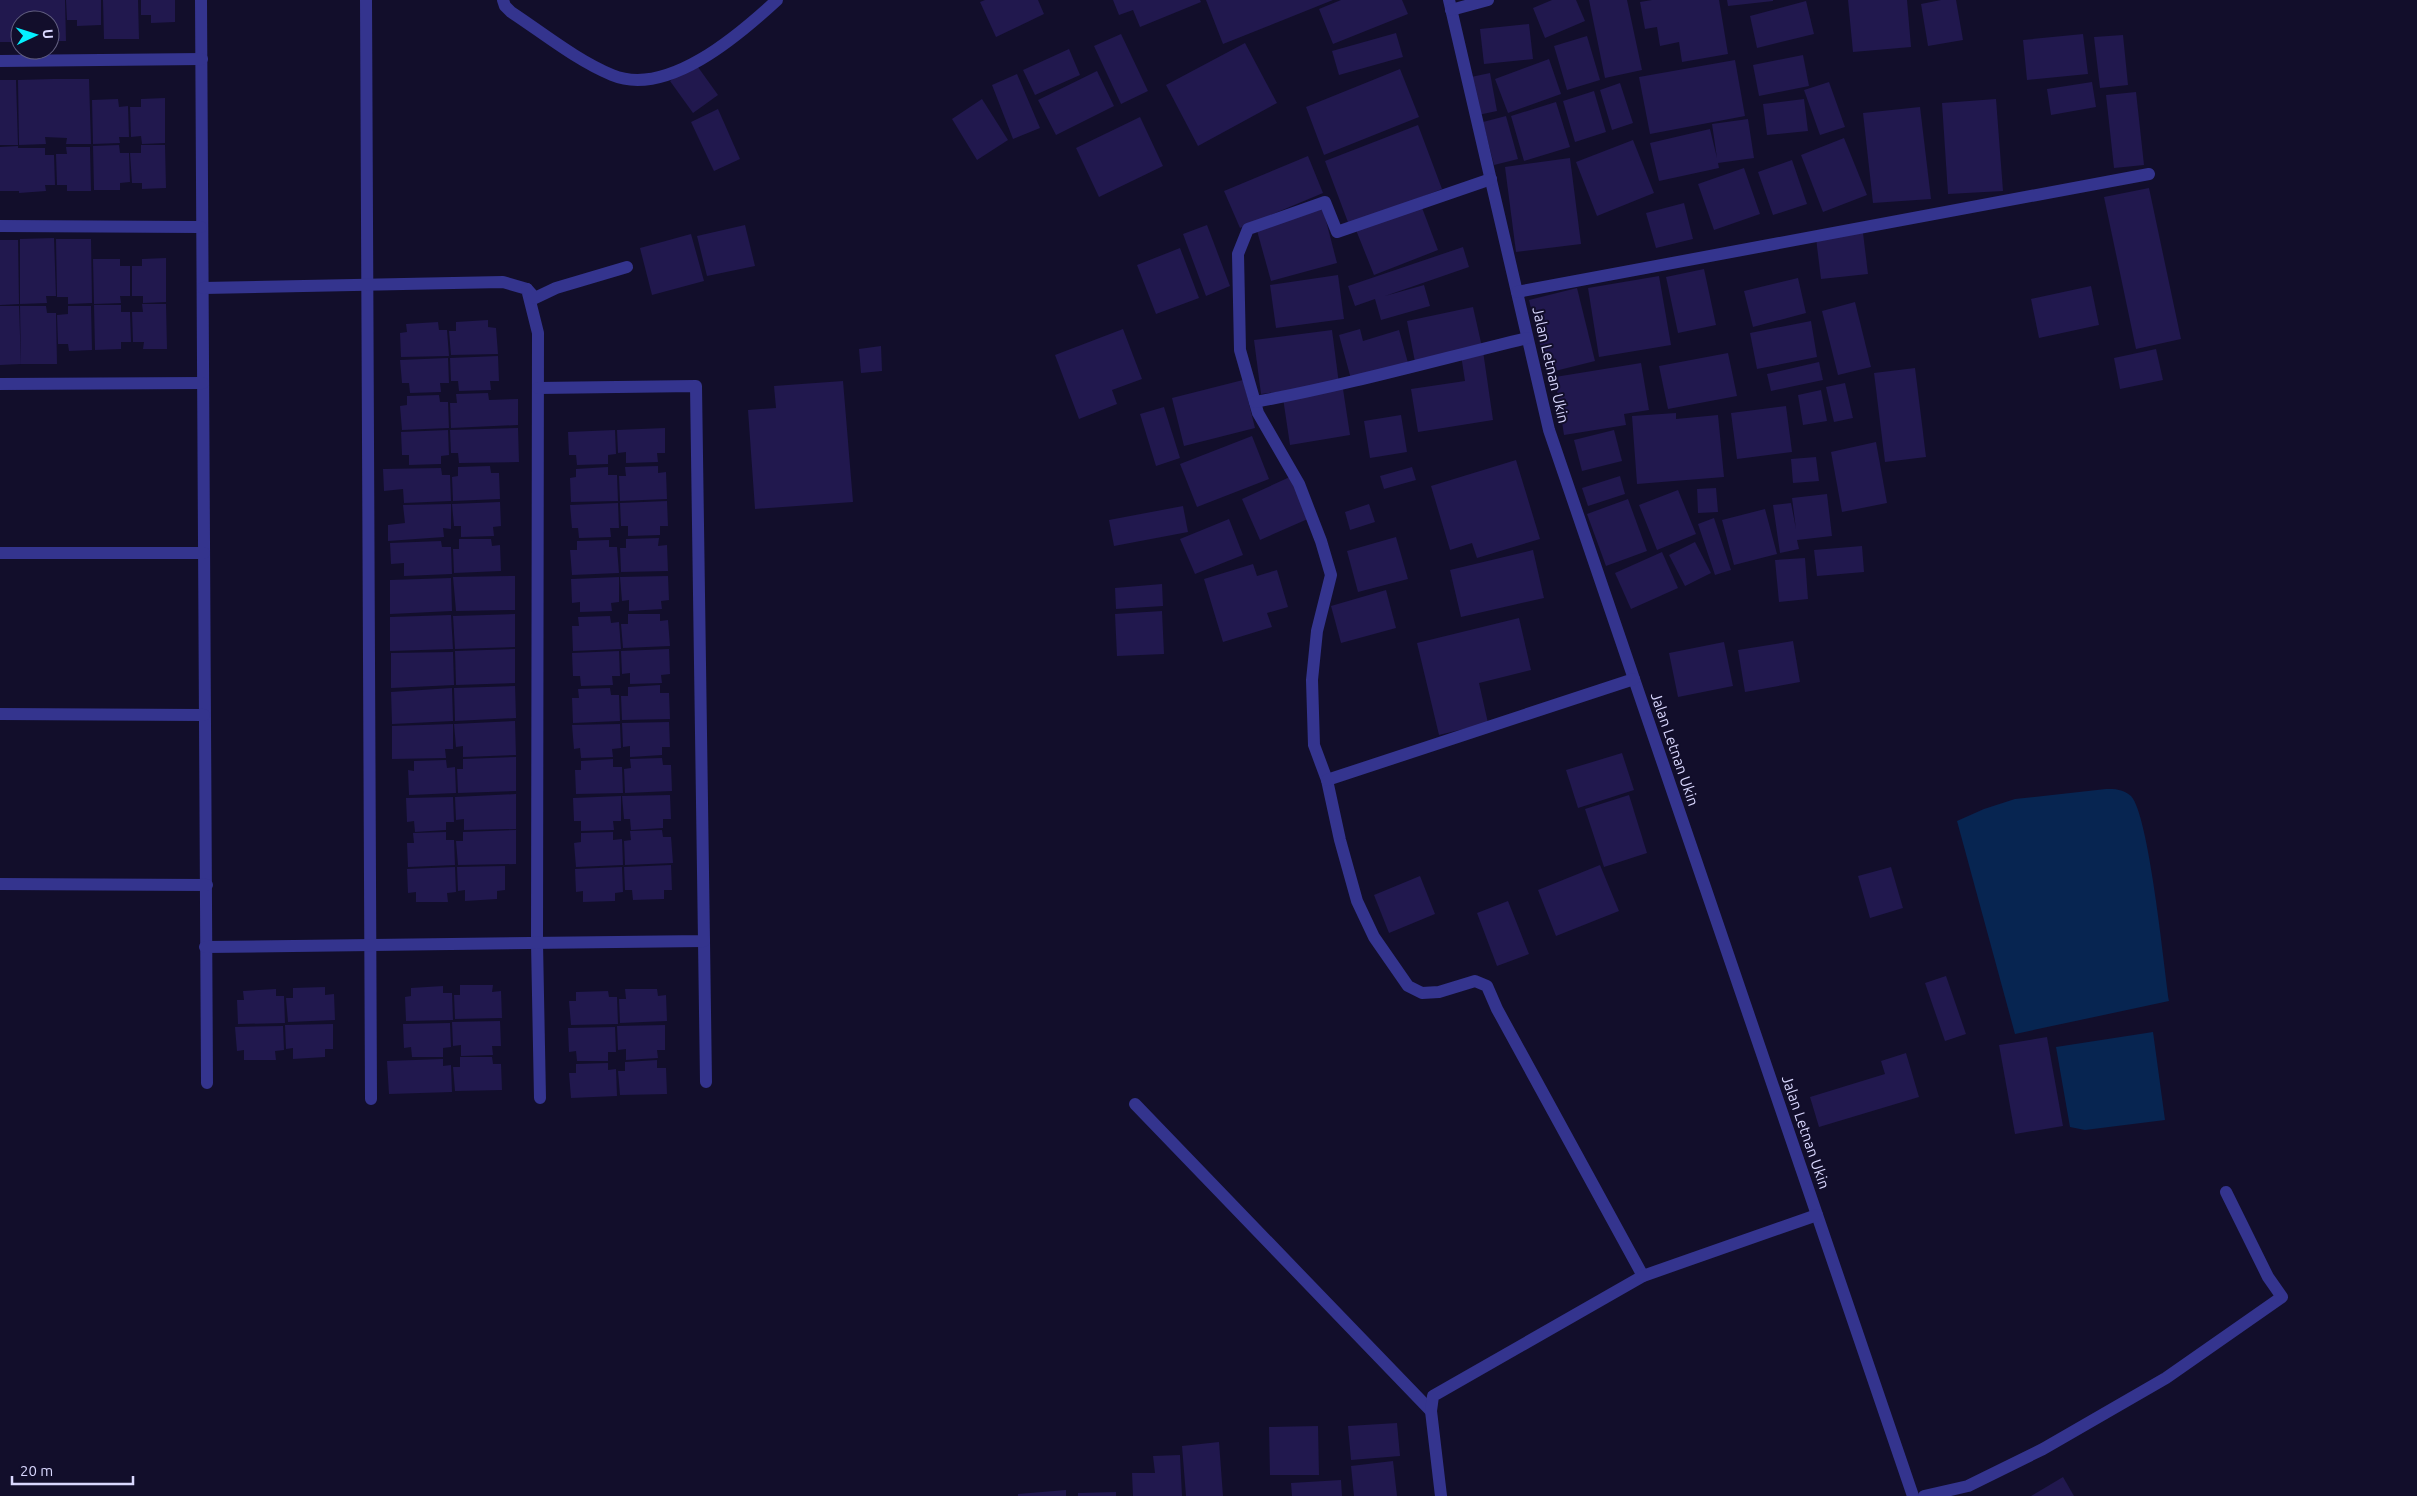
<svg xmlns="http://www.w3.org/2000/svg" width="2417" height="1496" font-family="Ubuntu,sans-serif">
	<rect width="100%" height="100%" fill="#120e2b"/>
	<g fill="#072551">
		<path d="M2106,789C2115,789 2123,789 2131,796C2149,815 2164,967 2169,1001L2015,1034L1957,821L1984,809L2015,799Z"/>
		<polygon points="2153,1032 2165,1120 2085,1130 2070,1127 2056,1047"/>
	</g>
	<g fill="#21184e">
		<polygon points="0,0 65,0 66,41 50,41 50,20 20,20 20,42 0,42"/>
		<polygon points="66,0 101,0 101,25 77,26 77,20 67,20"/>
		<polygon points="103,0 138,0 139,39 104,39"/>
		<polygon points="141,0 175,0 175,22 151,23 151,15 141,15"/>
		<polygon points="985,0 1038,0 1044,14 996,37 980,2"/>
		<polygon points="1113,0 1200,0 1201,2 1140,27 1133,10 1119,15"/>
		<polygon points="1206,0 1333,0 1223,44"/>
		<polygon points="1341,0 1402,0 1408,14 1333,44 1319,9"/>
		<polygon points="1552,0 1576,0 1585,21 1545,38 1533,8"/>
		<polygon points="1589,0 1627,0 1642,70 1605,78"/>
		<polygon points="1652,0 1719,0 1728,54 1682,62 1679,42 1660,46 1657,27 1645,29 1640,2"/>
		<polygon points="1727,0 1773,0 1773,1 1728,6"/>
		<polygon points="1848,0 1907,0 1911,47 1853,52"/>
		<polygon points="1941,0 1956,0 1963,40 1928,46 1921,4"/>
		<polygon points="1806,1 1814,34 1757,48 1750,16"/>
		<polygon points="1529,24 1533,59 1484,64 1480,29"/>
		<polygon points="1396,33 1403,57 1339,75 1332,51"/>
		<polygon points="1121,34 1148,91 1121,104 1094,46"/>
		<polygon points="2083,34 2088,74 2027,80 2023,40"/>
		<polygon points="2123,35 2128,85 2100,88 2094,37"/>
		<polygon points="1587,36 1600,80 1567,90 1554,46"/>
		<polygon points="1245,43 1277,103 1198,146 1166,85"/>
		<polygon points="1069,49 1080,75 1035,95 1023,70"/>
		<polygon points="1803,55 1809,86 1759,96 1753,65"/>
		<polygon points="1549,59 1561,94 1508,113 1495,79"/>
		<polygon points="1735,60 1745,116 1650,134 1639,77"/>
		<polygon points="695,63 718,95 693,113 670,81"/>
		<polygon points="1400,69 1419,117 1324,155 1306,107"/>
		<polygon points="1097,71 1114,106 1056,135 1038,100"/>
		<polygon points="1490,73 1497,111 1478,115 1471,77"/>
		<polygon points="1017,74 1040,128 1013,139 992,85"/>
		<polygon points="53,79 89,79 91,144 66,144 67,138 45,137 46,144 19,145 18,80"/>
		<polygon points="0,80 16,80 18,145 0,145"/>
		<polygon points="1829,82 1845,127 1820,135 1804,90"/>
		<polygon points="2092,82 2096,107 2051,115 2047,89"/>
		<polygon points="1620,83 1633,123 1612,130 1600,90"/>
		<polygon points="1594,91 1606,132 1575,142 1563,101"/>
		<polygon points="2136,92 2144,165 2114,168 2106,95"/>
		<polygon points="165,98 165,143 142,144 141,136 131,137 130,107 141,107 141,99"/>
		<polygon points="118,99 119,107 128,106 129,137 119,137 120,143 93,144 92,100"/>
		<polygon points="982,99 1008,140 977,160 952,119"/>
		<polygon points="1804,99 1808,131 1767,135 1763,104"/>
		<polygon points="1996,99 2003,191 1948,194 1942,103"/>
		<polygon points="1556,102 1570,147 1524,161 1511,116"/>
		<polygon points="1920,107 1931,199 1873,203 1863,113"/>
		<polygon points="718,109 740,159 714,171 691,122"/>
		<polygon points="1506,116 1518,159 1494,165 1483,122"/>
		<polygon points="1140,117 1163,166 1099,197 1076,148"/>
		<polygon points="1748,119 1754,158 1718,163 1719,168 1659,181 1650,143 1710,129 1717,158 1712,124"/>
		<polygon points="1418,125 1442,189 1349,225 1325,161"/>
		<polygon points="1844,138 1867,195 1823,212 1801,155"/>
		<polygon points="1633,140 1654,193 1597,216 1576,162"/>
		<polygon points="119,145 120,153 129,153 130,182 120,183 120,190 94,190 93,146"/>
		<polygon points="141,145 165,145 166,188 142,189 142,183 132,183 130,153 141,153"/>
		<polygon points="18,146 18,148 45,148 45,155 54,155 55,185 45,185 46,191 19,193 19,184 19,191 0,191 0,147"/>
		<polygon points="66,147 90,147 91,191 67,191 67,185 57,185 56,154 67,154"/>
		<polygon points="1308,156 1323,193 1240,228 1224,191"/>
		<polygon points="1570,158 1581,244 1516,252 1505,167"/>
		<polygon points="1792,160 1807,204 1773,215 1758,172"/>
		<polygon points="1744,168 1760,214 1714,230 1698,184"/>
		<polygon points="2149,188 2181,339 2136,349 2104,197"/>
		<polygon points="1684,203 1693,239 1656,248 1646,213"/>
		<polygon points="1421,205 1438,250 1374,275 1356,230"/>
		<polygon points="1323,209 1337,263 1271,281 1256,227"/>
		<polygon points="745,225 755,266 707,276 697,236"/>
		<polygon points="1207,225 1230,286 1206,296 1183,234"/>
		<polygon points="1863,233 1868,274 1821,279 1816,238"/>
		<polygon points="691,234 704,281 652,295 640,248"/>
		<polygon points="54,238 56,296 46,296 47,303 20,304 20,239"/>
		<polygon points="56,239 91,239 92,303 68,304 68,297 57,297"/>
		<polygon points="0,240 18,240 19,304 0,305"/>
		<polygon points="1463,247 1469,267 1385,296 1424,285 1430,306 1381,320 1375,299 1355,306 1348,286"/>
		<polygon points="1180,248 1199,298 1156,314 1137,265"/>
		<polygon points="166,258 166,302 143,303 143,296 132,296 132,266 142,266 142,259"/>
		<polygon points="93,259 120,259 120,266 130,266 130,296 120,296 121,303 94,304"/>
		<polygon points="1704,269 1716,325 1678,333 1666,277"/>
		<polygon points="1338,275 1344,319 1276,328 1270,285"/>
		<polygon points="1659,276 1671,345 1599,357 1588,288"/>
		<polygon points="1798,278 1806,313 1753,327 1744,291"/>
		<polygon points="2091,286 2099,325 2039,338 2031,299"/>
		<polygon points="1577,288 1595,361 1547,373 1529,300"/>
		<polygon points="1855,302 1871,367 1838,375 1822,311"/>
		<polygon points="142,304 166,304 167,349 143,349 144,342 133,342 132,312 143,312"/>
		<polygon points="94,305 121,305 121,312 130,312 131,342 121,342 121,349 95,350"/>
		<polygon points="0,306 19,306 21,364 0,365"/>
		<polygon points="20,306 46,306 47,313 56,313 57,364 21,364"/>
		<polygon points="68,306 91,306 92,350 69,351 68,344 58,344 57,315 68,314"/>
		<polygon points="1473,307 1482,347 1415,362 1407,321"/>
		<polygon points="488,320 488,327 496,328 498,354 451,355 449,331 456,331 456,322"/>
		<polygon points="1811,321 1817,357 1757,369 1750,333"/>
		<polygon points="438,322 439,330 447,330 449,356 401,357 400,333 407,332 406,324"/>
		<polygon points="1123,329 1142,379 1112,390 1117,404 1079,419 1055,355"/>
		<polygon points="1360,329 1363,341 1399,330 1408,363 1351,379 1339,335"/>
		<polygon points="1332,330 1339,384 1261,394 1254,340"/>
		<polygon points="881,346 882,371 861,373 859,349"/>
		<polygon points="2156,349 2163,380 2120,389 2114,358"/>
		<polygon points="1483,351 1493,420 1418,432 1411,389 1465,381 1461,355"/>
		<polygon points="1728,353 1737,396 1668,409 1659,366"/>
		<polygon points="498,356 499,381 490,381 491,390 459,391 458,381 451,381 450,358"/>
		<polygon points="448,358 449,383 440,383 441,392 410,393 409,383 402,383 400,360"/>
		<polygon points="1819,362 1823,380 1771,391 1767,374"/>
		<polygon points="1641,363 1649,410 1624,414 1626,425 1564,435 1555,377"/>
		<polygon points="1915,368 1926,457 1885,462 1874,373"/>
		<polygon points="1243,380 1255,428 1184,446 1172,398"/>
		<polygon points="843,381 853,502 755,509 748,410 776,408 774,386"/>
		<polygon points="1845,383 1853,418 1834,422 1826,387"/>
		<polygon points="1343,389 1350,435 1290,445 1283,398"/>
		<polygon points="1821,390 1827,421 1803,425 1798,395"/>
		<polygon points="488,393 489,400 518,399 518,425 451,428 450,403 457,403 456,394"/>
		<polygon points="439,395 440,402 448,402 449,428 402,430 400,406 407,405 407,396"/>
		<polygon points="1786,406 1792,452 1737,459 1731,413"/>
		<polygon points="1164,407 1180,458 1156,466 1140,414"/>
		<polygon points="1676,413 1676,419 1718,415 1724,477 1637,484 1632,416"/>
		<polygon points="1401,415 1407,452 1370,458 1364,421"/>
		<polygon points="518,428 519,462 459,463 458,453 451,453 450,430"/>
		<polygon points="665,428 665,453 657,453 658,462 626,463 626,452 618,453 617,430"/>
		<polygon points="448,430 449,455 441,456 441,464 409,465 409,455 402,455 401,432"/>
		<polygon points="615,430 616,454 608,455 608,464 577,465 576,455 569,455 568,432"/>
		<polygon points="1614,430 1622,461 1582,471 1574,440"/>
		<polygon points="1252,436 1269,479 1197,507 1180,464"/>
		<polygon points="1876,442 1887,503 1842,512 1831,452"/>
		<polygon points="1816,457 1819,481 1793,483 1791,459"/>
		<polygon points="1516,460 1540,539 1477,558 1472,543 1450,550 1431,486"/>
		<polygon points="490,466 491,473 499,473 500,499 453,501 452,477 458,476 458,467"/>
		<polygon points="658,466 658,473 666,472 667,499 620,501 619,476 626,476 625,467"/>
		<polygon points="608,467 608,475 617,475 618,501 571,502 570,478 576,477 576,469"/>
		<polygon points="1412,467 1416,480 1384,489 1380,476"/>
		<polygon points="441,468 442,475 450,475 451,501 404,503 403,489 384,491 383,469"/>
		<polygon points="1292,476 1310,518 1260,540 1242,499"/>
		<polygon points="1620,476 1625,494 1588,506 1582,488"/>
		<polygon points="1716,488 1718,512 1698,513 1697,489"/>
		<polygon points="1678,490 1696,534 1657,550 1639,505"/>
		<polygon points="1827,494 1832,536 1797,540 1799,549 1780,553 1773,505 1791,503 1796,529 1792,498"/>
		<polygon points="1628,499 1647,551 1606,566 1587,514"/>
		<polygon points="667,501 668,526 660,526 660,535 628,536 628,526 621,526 620,503"/>
		<polygon points="500,502 501,526 493,527 494,536 461,537 461,526 454,526 452,504"/>
		<polygon points="618,503 619,528 610,528 611,537 579,538 578,528 572,528 570,505"/>
		<polygon points="451,504 451,529 443,528 444,537 388,541 388,525 405,523 403,505"/>
		<polygon points="1369,504 1375,522 1350,530 1345,512"/>
		<polygon points="1183,506 1188,532 1114,546 1109,520"/>
		<polygon points="1765,509 1777,554 1734,565 1722,520"/>
		<polygon points="1714,518 1731,570 1715,575 1698,524"/>
		<polygon points="1229,519 1243,555 1195,574 1180,539"/>
		<polygon points="1396,537 1408,579 1358,592 1347,551"/>
		<polygon points="659,538 658,546 667,545 668,571 621,572 620,548 626,548 626,539"/>
		<polygon points="459,539 491,539 492,546 500,545 501,571 454,573 453,549 459,549"/>
		<polygon points="609,540 609,547 617,547 619,573 572,575 570,550 577,550 577,541"/>
		<polygon points="441,541 442,547 451,547 452,574 404,576 404,563 391,564 390,543"/>
		<polygon points="1695,542 1711,573 1685,586 1669,555"/>
		<polygon points="1862,546 1864,572 1817,576 1814,550"/>
		<polygon points="1533,550 1544,598 1461,617 1450,570"/>
		<polygon points="1662,552 1678,588 1631,609 1615,573"/>
		<polygon points="1805,558 1808,599 1779,602 1775,560"/>
		<polygon points="1253,564 1257,576 1277,570 1288,607 1267,613 1272,627 1223,642 1204,579"/>
		<polygon points="515,576 515,610 456,611 453,577"/>
		<polygon points="668,576 669,600 661,601 662,609 629,611 629,600 622,601 620,577"/>
		<polygon points="619,577 619,602 611,603 612,611 580,612 580,602 572,603 571,579"/>
		<polygon points="451,578 452,611 390,614 390,580"/>
		<polygon points="1162,584 1163,606 1116,609 1115,588"/>
		<polygon points="1386,590 1396,628 1341,643 1331,606"/>
		<polygon points="1162,611 1164,654 1117,656 1115,614"/>
		<polygon points="515,614 515,647 455,649 453,616"/>
		<polygon points="628,614 660,614 660,621 668,620 670,646 623,648 621,624 628,624"/>
		<polygon points="451,615 453,649 390,651 390,617"/>
		<polygon points="610,616 611,623 619,622 621,649 573,651 572,626 579,626 578,617"/>
		<polygon points="1519,618 1531,670 1479,683 1488,723 1439,735 1417,643"/>
		<polygon points="1793,641 1800,682 1745,692 1738,650"/>
		<polygon points="1724,642 1733,686 1678,697 1669,653"/>
		<polygon points="515,649 515,683 456,685 455,651"/>
		<polygon points="669,649 670,674 661,675 662,683 630,684 630,673 622,674 621,651"/>
		<polygon points="619,651 620,676 612,676 613,685 581,686 580,676 573,676 572,653"/>
		<polygon points="453,652 454,685 391,688 391,653"/>
		<polygon points="660,685 660,693 669,693 670,719 622,720 621,696 628,696 628,687"/>
		<polygon points="515,686 516,718 455,721 454,688"/>
		<polygon points="452,688 453,721 392,724 391,692"/>
		<polygon points="610,688 611,695 619,695 620,721 573,723 572,698 579,698 578,689"/>
		<polygon points="515,721 516,755 463,757 463,746 456,747 454,724"/>
		<polygon points="669,722 670,747 662,747 662,755 630,757 630,746 623,747 622,723"/>
		<polygon points="453,724 453,749 445,749 446,758 392,759 392,726"/>
		<polygon points="620,724 621,748 612,749 613,757 581,758 580,748 574,749 572,725"/>
		<polygon points="1622,753 1634,790 1578,808 1566,770"/>
		<polygon points="516,757 516,791 458,793 457,769 463,769 463,759"/>
		<polygon points="662,758 663,765 671,765 672,791 625,793 624,769 631,768 630,759"/>
		<polygon points="613,759 613,767 622,767 623,793 576,794 575,770 581,770 581,761"/>
		<polygon points="446,760 447,768 455,767 456,793 409,795 408,770 414,771 414,761"/>
		<polygon points="516,794 516,829 464,830 464,819 456,820 455,797"/>
		<polygon points="670,795 671,819 663,819 663,828 631,830 630,819 624,819 622,796"/>
		<polygon points="1629,795 1647,853 1604,867 1585,809"/>
		<polygon points="621,796 621,821 613,821 614,830 581,831 581,821 574,821 573,798"/>
		<polygon points="453,797 454,822 446,822 446,830 415,832 414,821 407,822 406,798"/>
		<polygon points="516,830 516,864 458,865 456,841 463,841 463,832"/>
		<polygon points="662,830 663,837 671,837 673,863 625,865 624,841 631,840 630,831"/>
		<polygon points="446,832 446,840 454,840 455,865 408,867 407,843 414,843 413,833"/>
		<polygon points="613,832 613,840 622,839 623,865 576,867 574,843 581,842 581,833"/>
		<polygon points="671,865 672,890 664,890 664,899 633,900 632,890 625,890 624,867"/>
		<polygon points="1600,865 1619,911 1556,936 1538,890"/>
		<polygon points="505,866 505,890 497,891 497,899 465,901 465,890 458,891 457,867"/>
		<polygon points="455,867 456,892 447,893 448,902 416,902 416,892 408,893 407,869"/>
		<polygon points="622,867 623,892 615,893 615,901 583,902 583,891 576,892 575,869"/>
		<polygon points="1891,867 1903,908 1870,918 1858,876"/>
		<polygon points="1420,876 1435,914 1389,933 1374,895"/>
		<polygon points="1508,901 1529,954 1497,966 1477,913"/>
		<polygon points="1946,976 1966,1034 1945,1041 1925,983"/>
		<polygon points="460,985 493,985 492,992 501,991 502,1018 455,1019 454,995 460,995"/>
		<polygon points="443,986 443,993 452,993 453,1020 406,1021 405,997 411,996 411,988"/>
		<polygon points="325,987 325,995 334,994 335,1020 288,1022 286,998 293,998 293,988"/>
		<polygon points="276,989 276,996 284,996 285,1023 238,1024 237,1000 244,1000 243,991"/>
		<polygon points="625,989 657,989 658,996 666,995 667,1021 620,1023 619,999 626,999"/>
		<polygon points="608,991 609,997 617,997 618,1024 571,1025 569,1001 576,1001 576,992"/>
		<polygon points="500,1021 501,1046 492,1046 493,1055 461,1056 461,1045 453,1046 452,1022"/>
		<polygon points="450,1023 451,1047 443,1048 443,1057 412,1057 411,1047 404,1048 403,1024"/>
		<polygon points="333,1024 333,1049 325,1049 325,1057 293,1059 293,1048 286,1049 285,1025"/>
		<polygon points="665,1025 665,1050 657,1050 658,1058 626,1060 626,1049 618,1050 617,1026"/>
		<polygon points="283,1026 284,1050 275,1051 276,1060 244,1060 244,1050 237,1051 235,1027"/>
		<polygon points="615,1027 616,1052 608,1052 608,1061 577,1061 576,1051 569,1052 568,1028"/>
		<polygon points="2047,1037 2063,1126 2015,1134 1999,1045"/>
		<polygon points="1906,1053 1919,1097 1819,1127 1810,1097 1885,1074 1881,1061"/>
		<polygon points="460,1057 492,1057 493,1064 501,1064 502,1090 455,1091 453,1067 460,1067"/>
		<polygon points="443,1059 443,1066 451,1065 452,1092 389,1094 387,1061"/>
		<polygon points="657,1060 657,1068 666,1068 667,1094 620,1095 618,1071 625,1071 625,1062"/>
		<polygon points="608,1063 608,1070 616,1069 617,1096 571,1098 569,1073 576,1073 576,1064"/>
		<polygon points="1397,1423 1400,1456 1351,1460 1348,1426"/>
		<polygon points="1318,1426 1319,1475 1270,1475 1269,1427"/>
		<polygon points="1219,1442 1223,1496 1186,1496 1182,1446"/>
		<polygon points="1180,1455 1182,1496 1133,1496 1132,1473 1155,1473 1153,1456"/>
		<polygon points="1393,1461 1397,1496 1354,1496 1351,1466"/>
		<polygon points="2063,1477 2074,1496 2031,1496"/>
		<polygon points="1341,1480 1342,1496 1292,1496 1291,1483"/>
		<polygon points="1066,1490 1066,1496 1018,1496 1018,1494"/>
		<polygon points="1116,1492 1116,1496 1078,1496 1078,1493"/>
	</g>
	<g fill="none" stroke-linecap="round" stroke-linejoin="round">
		<g stroke="#34348e" stroke-width="12">
			<polyline points="201,0 207,1083"/>
			<polyline points="366,0 371,1099"/>
			<path d="M503,0L505,6L511,12C543,33 576,60 612,75C667,98 739,35 777,0"/>
			<polyline points="1449,0 1549,430 1913,1496"/>
			<polyline points="1451,10 1488,0"/>
			<polyline points="0,61 202,59"/>
			<polyline points="1491,179 1337,232 1325,202 1248,229 1238,254 1240,350 1258,413 1299,484 1321,541 1331,575 1317,631 1312,680 1314,745 1327,780 1340,840 1357,901 1374,937 1408,986 1422,993 1439,992 1475,981 1487,986 1497,1009 1643,1276"/>
			<polyline points="0,226 201,227"/>
			<polyline points="203,288 503,282 527,289 538,333 537,943 540,1098"/>
			<polyline points="527,289 535,298 556,288 627,267"/>
			<polyline points="1517,292 2149,174"/>
			<polyline points="0,384 203,383"/>
			<path d="M1255,402C1347,385 1436,360 1527,338"/>
			<polyline points="0,553 204,553"/>
			<polyline points="0,714 204,715"/>
			<polyline points="1327,780 1634,679"/>
			<polyline points="0,884 207,885"/>
			<polyline points="704,941 706,1082"/>
			<polyline points="205,947 704,941 696,386 538,388"/>
			<polyline points="1135,1104 1431,1411"/>
			<polyline points="1441,1496 1431,1411 1433,1396 1643,1276 1817,1215"/>
			<polyline points="1924,1496 1968,1486 2043,1449 2166,1378 2282,1297 2268,1277 2226,1192"/>
		</g>
	</g>
	<g text-anchor="middle" dominant-baseline="central" stroke-width="4" stroke-linejoin="round" paint-order="stroke">
		<g font-size="15" fill="#dad8ff" stroke="#120e2b">
			<text transform="translate(1551 365) rotate(77)">Jalan Letnan Ukin</text>
			<text transform="translate(1675 749) rotate(71)">Jalan Letnan Ukin</text>
			<text transform="translate(1806 1132) rotate(71)">Jalan Letnan Ukin</text>
		</g>
	</g>
	<g transform="translate(35 35) rotate(86)"><circle r="24" fill="#120e2b" stroke="#625f80"/>
	<path d="M0-4L9 19L0 12L-9 19Z" fill="#04f0ff"/>
	<text y="-8" font-size="14" font-weight="bold" text-anchor="middle" fill="#dad8ff">U</text>
	</g>
	<path d="M12 1476v8h121v-8" fill="none" stroke="#dad8ff" stroke-width="2.5"/>
	<text x="20" y="1476" font-size="15" fill="#dad8ff" stroke="#120e2b" stroke-width="4" paint-order="stroke">20 m</text>
</svg>
